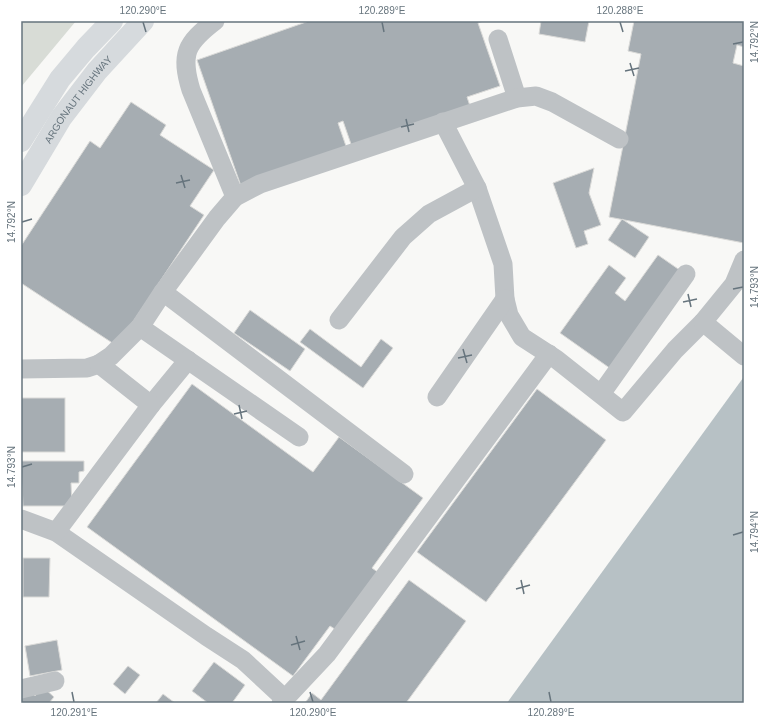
<svg xmlns="http://www.w3.org/2000/svg" width="765" height="724" font-family="Arial,sans-serif">
	<rect width="100%" height="100%" fill="#f8f8f6"/>
	<polygon fill="#d8dcd6" points="21,21 76,21 21,87"/>
	<polygon fill="#b7c1c5" points="743,378 744,703 507,703"/>
	<g fill="#a6adb2" stroke="#dadad8">
		<polygon points="309,21 483,21 478,23 500,86 467,97 470,106 352,147 343,121 338,123 347,149 241,186 197,60"/>
		<polygon points="541,21 589,21 585,42 539,34"/>
		<polygon points="634,21 744,21 744,47 737,45 733,63 744,66 744,243 609,217 641,54 628,51"/>
		<polygon points="131,102 166,125 160,135 214,170 190,206 204,215 117,346 21,283 21,246 90,141 100,148"/>
		<polygon points="594,168 589,193 601,225 584,231 588,244 576,248 553,183"/>
		<polygon points="622,219 649,237 635,258 608,240"/>
		<polygon points="658,255 681,271 611,369 560,333 609,265 626,278 615,293 625,301"/>
		<polygon points="250,310 305,349 290,371 234,333"/>
		<polygon points="310,329 361,367 381,339 393,348 363,388 300,342"/>
		<polygon points="192,384 313,472 339,437 423,498 372,568 383,576 341,633 330,626 293,676 87,527"/>
		<polygon points="537,389 606,440 486,602 417,552"/>
		<rect x="21" y="398" width="44" height="54"/>
		<polygon points="21,461 84,461 84,471 79,472 79,483 71,483 72,506 23,506"/>
		<polygon points="23,558 50,558 49,597 23,597"/>
		<polygon points="409,580 466,621 406,703 305,703 312,693 321,700"/>
		<polygon points="57,640 62,670 30,676 25,646"/>
		<polygon points="214,662 245,685 232,703 208,703 192,691"/>
		<polygon points="128,666 140,675 125,694 113,684"/>
		<polygon points="43,687 54,697 49,703 21,703 21,695 27,688 35,696"/>
		<polygon points="163,694 175,703 156,703"/>
	</g>
	<g fill="none" stroke-linecap="round" stroke-linejoin="round">
		<g stroke="#bec2c5" stroke-width="19">
			<path d="M215,21C186,43 180,54 191,90L235,197"/>
			<polyline points="498,39 517,98"/>
			<polyline points="443,122 477,188 503,264 505,299 509,315 522,337 556,359 623,412 675,350 703,322"/>
			<polyline points="744,260 734,284 703,322 744,356"/>
			<polyline points="163,292 404,474"/>
			<polyline points="339,320 403,237 429,214 477,188"/>
			<polyline points="140,327 299,437"/>
			<polyline points="21,369 87,368 99,364 111,356 140,327 163,292 217,218 235,197 260,184 517,98 536,96 552,102 619,139"/>
			<polyline points="601,394 686,274"/>
			<polyline points="437,397 505,299"/>
			<polyline points="151,405 188,360"/>
			<polyline points="21,519 56,532 206,636 243,660 285,699"/>
			<polyline points="56,532 151,405 99,364"/>
			<polyline points="21,689 55,681"/>
			<polyline points="281,703 327,654 549,354"/>
		</g>
		<g stroke="#d6dadd" stroke-width="22">
			<polyline points="21,141 60,79 86,48 112,21"/>
			<path id="s1" d="M21,185L61,118L97,71L143,21"/>
		</g>
	</g>
	<path fill="none" stroke="#66747d" stroke-width="1.5" d="M143,22L146,32M382,22L384,32M620,22L623,32M733,44L743,42M630,63L634,76M625,71L639,68M406,119L409,132M401,127L414,124M181,175L185,188M176,183L190,180M22,222L32,219M733,289L743,287M688,294L691,307M683,302L697,299M463,349L467,363M458,358L472,355M239,405L242,419M234,414L247,411M22,467L32,464M733,535L743,532M521,580L524,594M516,589L530,585M296,636L300,650M291,645L305,641M72,692L74,702M310,692L313,702M549,692L551,702"/>
	<g text-anchor="middle" dominant-baseline="central" stroke-width="4" stroke-linejoin="round" paint-order="stroke">
		<g font-size="10" fill="#66747d" stroke="#fff">
			<text stroke="none"><textPath href="#s1" startOffset="103">ARGONAUT HIGHWAY</textPath></text>
		</g>
	</g>
	<rect width="765" height="724" fill="none" stroke="#ffffff" stroke-width="44"/>
	<rect x="22" y="22" width="721" height="680" fill="none" stroke="#66747d" stroke-width="1.5"/>
	<g font-size="10" text-anchor="middle" fill="#66747d">
		<text x="143" y="14">120.290°E</text>
		<text x="382" y="14">120.289°E</text>
		<text x="620" y="14">120.288°E</text>
		<text transform="translate(754 42) rotate(-90)" y="4">14.792°N</text>
		<text transform="translate(11 222) rotate(-90)" y="4">14.792°N</text>
		<text transform="translate(754 287) rotate(-90)" y="4">14.793°N</text>
		<text transform="translate(11 467) rotate(-90)" y="4">14.793°N</text>
		<text transform="translate(754 532) rotate(-90)" y="4">14.794°N</text>
		<text x="74" y="716">120.291°E</text>
		<text x="313" y="716">120.290°E</text>
		<text x="551" y="716">120.289°E</text>
	</g>
</svg>
